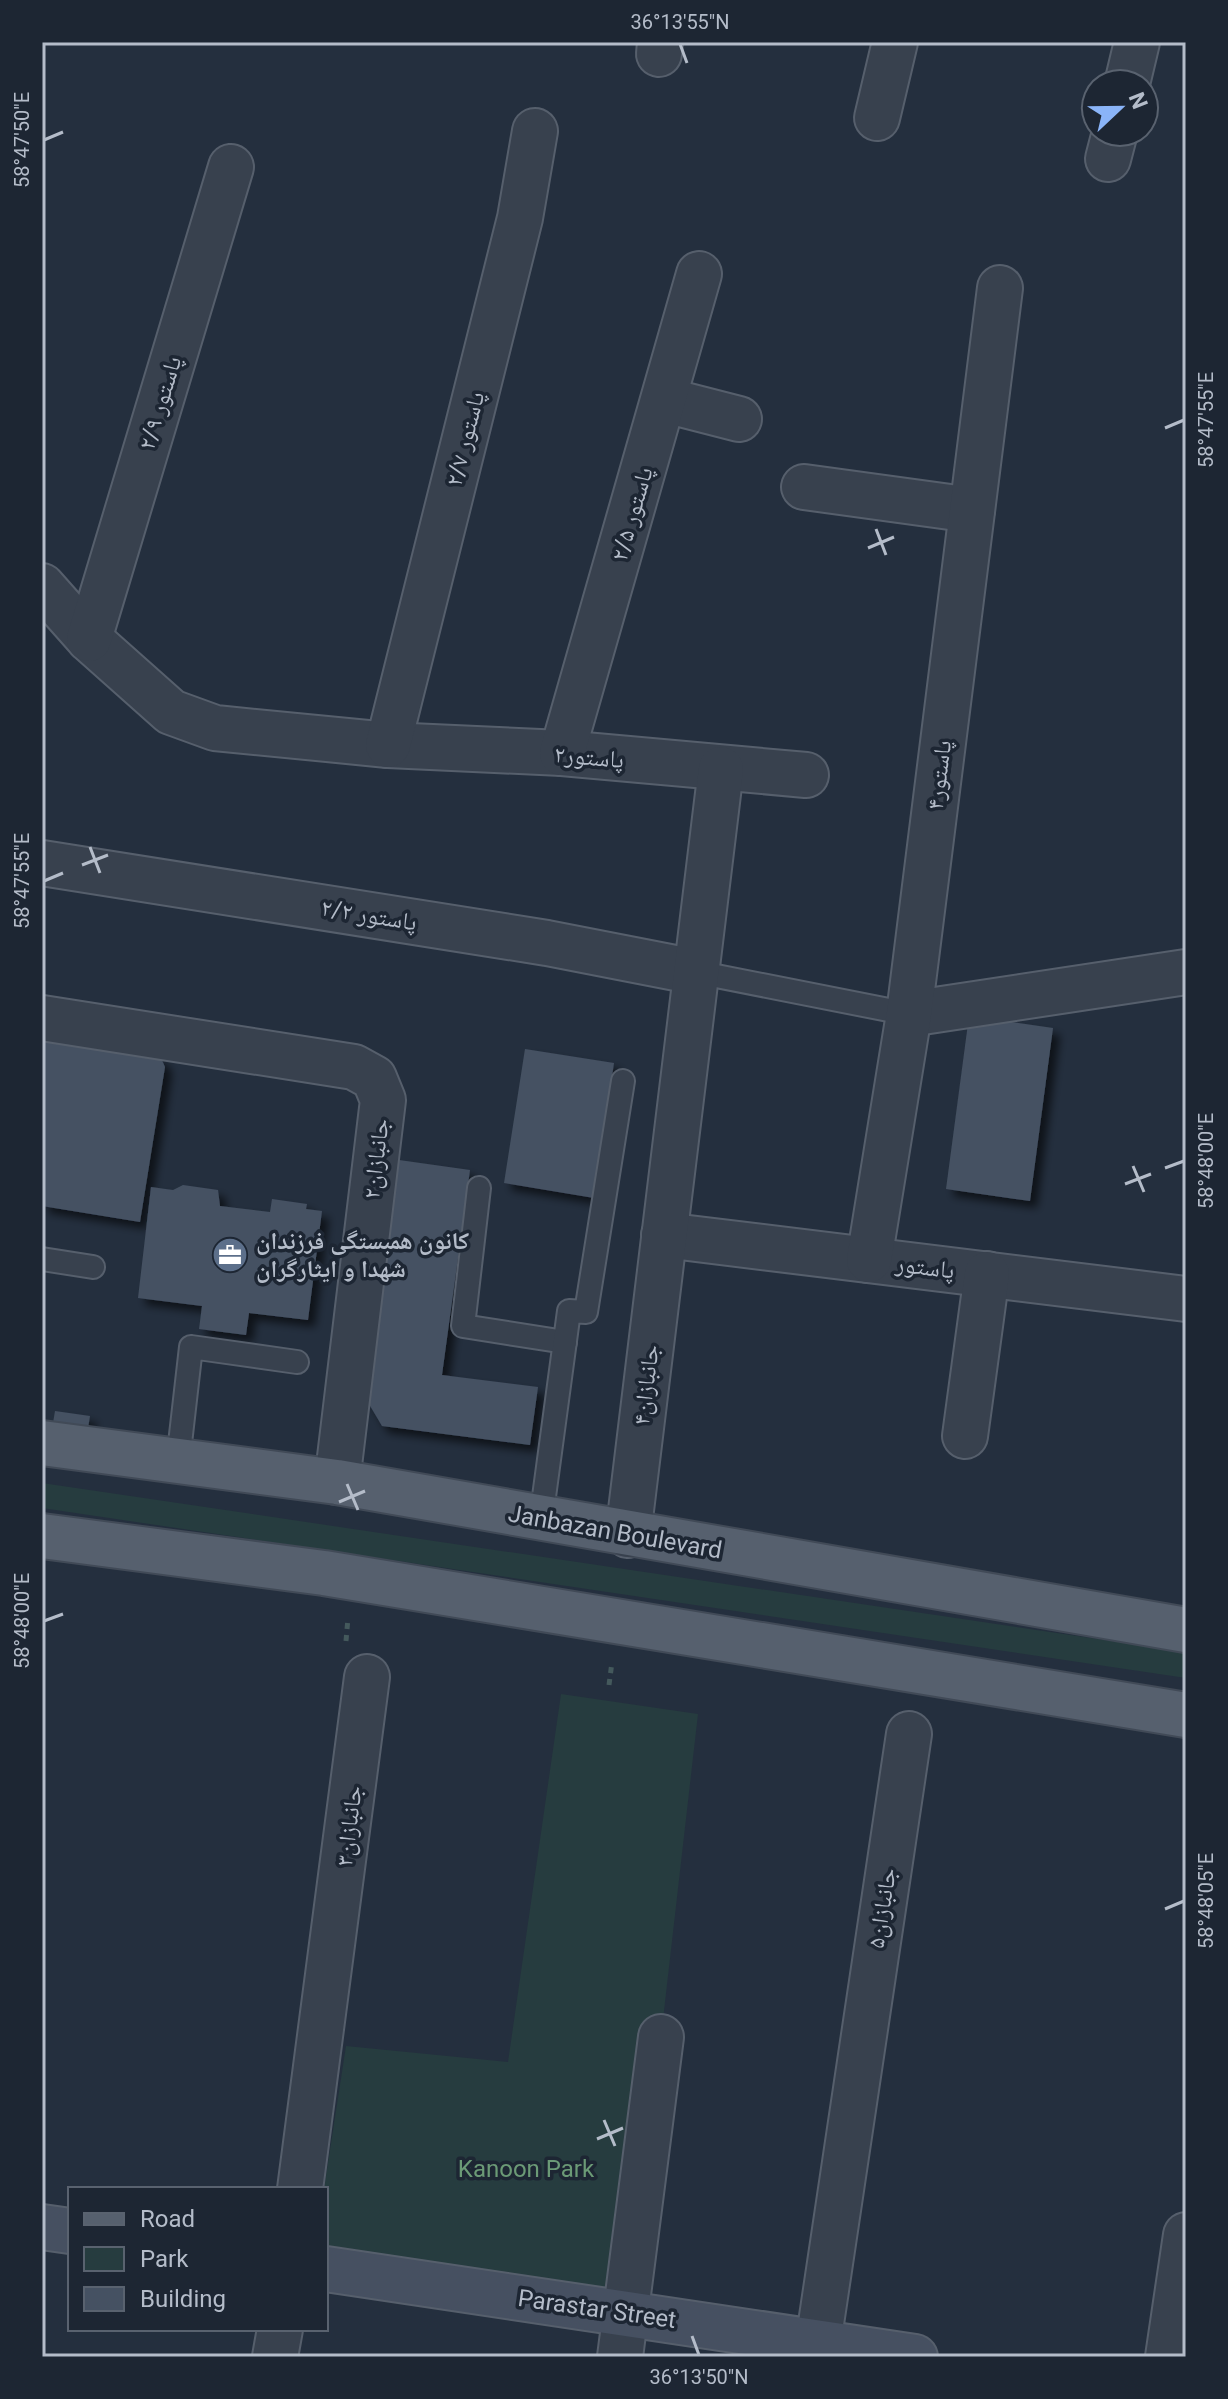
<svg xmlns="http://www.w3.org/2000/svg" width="1228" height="2399" font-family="Roboto,'Noto Naskh Arabic',sans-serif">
	<defs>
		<filter id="shadow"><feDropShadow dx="7" dy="7" stdDeviation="4" flood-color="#0009"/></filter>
	</defs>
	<rect width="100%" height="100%" fill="#242f3e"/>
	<g fill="#263c3f">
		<polygon points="42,1483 1186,1652 1186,1678 42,1508"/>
		<polygon points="561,1694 698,1714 661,2037 614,2291 326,2245 324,2189 346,2046 508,2062"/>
	</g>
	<g fill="#455162" filter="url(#shadow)">
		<polygon points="969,1016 1053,1028 1030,1201 946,1189"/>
		<polygon points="42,1039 161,1058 165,1067 140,1222 42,1206"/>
		<polygon points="525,1049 614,1063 594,1198 504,1183"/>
		<polygon points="399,1160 470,1170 442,1375 538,1387 530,1445 382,1426 366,1399"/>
		<polygon points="183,1185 218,1190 220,1206 270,1212 272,1199 307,1204 306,1209 322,1211 308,1320 249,1313 246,1335 199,1329 202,1306 138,1298 151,1187 173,1190"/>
		<polygon points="55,1411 90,1416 88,1428 53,1423"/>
	</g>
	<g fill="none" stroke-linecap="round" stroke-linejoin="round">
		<defs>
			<g id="lane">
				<polyline points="696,972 909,1014"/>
				<polyline points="479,1188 463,1326 565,1342"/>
				<polyline points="42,1259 93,1267"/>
				<polyline points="178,1461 191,1347 297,1362"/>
				<polyline points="541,1519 569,1311 586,1312 623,1081"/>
			</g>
			<g id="street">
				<polyline points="659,54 660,42"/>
				<polyline points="1127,84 1137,42"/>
				<polyline points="877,118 895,42"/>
				<polyline points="1108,159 1115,132"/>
				<polyline points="665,400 739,419"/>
				<polyline points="804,487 972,510"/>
				<polyline points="42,586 89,639 171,712 215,728 388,745 562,753 806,775"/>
				<polyline points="89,639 231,167"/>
				<polyline points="388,745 520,218 535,131"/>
				<polyline points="562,753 699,274"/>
				<polyline points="42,863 547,943 696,972"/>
				<polyline points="909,1014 1186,972"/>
				<polyline points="42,1018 354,1067 374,1078 383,1100 337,1482"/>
				<polyline points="664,1235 1186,1299"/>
				<polyline points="869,1260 909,1014 1000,288"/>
				<polyline points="965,1436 987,1274"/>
				<polyline points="628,1535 721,769"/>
				<polyline points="300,2189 367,1677"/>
				<polyline points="275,2357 280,2329"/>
				<polyline points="620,2357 661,2037"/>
				<polyline points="816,2357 909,1734"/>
				<polyline points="1168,2357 1186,2235"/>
			</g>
			<g id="secondary">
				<polyline points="42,2227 70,2231"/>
				<polyline points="326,2269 915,2357"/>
			</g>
			<g id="primary">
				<polyline points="42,1443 337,1482 1186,1630"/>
				<polyline points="42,1536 324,1573 1186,1715"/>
			</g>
		</defs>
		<use href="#lane" stroke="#565f6c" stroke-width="26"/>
		<use href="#street" stroke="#565f6c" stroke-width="48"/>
		<use href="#secondary" stroke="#565f6c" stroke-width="48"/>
		<use href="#primary" stroke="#414a57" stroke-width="48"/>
		<g stroke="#44595c" stroke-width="5" stroke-dasharray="6 6" stroke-linecap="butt">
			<polyline points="346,1641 348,1618"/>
			<polyline points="609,1685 612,1662"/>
		</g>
		<use href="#lane" stroke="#38414e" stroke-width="22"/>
		<use href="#street" stroke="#38414e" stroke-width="44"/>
		<use href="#secondary" stroke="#465061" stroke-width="44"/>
		<use href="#primary" stroke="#56606e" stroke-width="44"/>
	</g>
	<path fill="none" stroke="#b4bcc9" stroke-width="3" d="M680,44L687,63M44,140L63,132M1165,428L1184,420M876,529L886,555M868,548L894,537M90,847L100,873M82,865L108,855M44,881L63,873M1133,1166L1144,1192M1165,1168L1184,1161M1125,1184L1151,1174M347,1484L358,1510M339,1502L365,1491M44,1621L63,1614M1165,1909L1184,1901M604,2120L615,2146M597,2139L623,2128M692,2336L699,2355"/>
	<defs>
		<symbol id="office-disc" viewBox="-11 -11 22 22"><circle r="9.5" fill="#5c6f8a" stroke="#1d2633"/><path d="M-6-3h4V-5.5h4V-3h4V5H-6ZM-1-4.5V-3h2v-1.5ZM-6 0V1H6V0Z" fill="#fff"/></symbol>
	</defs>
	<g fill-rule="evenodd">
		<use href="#office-disc" x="210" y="1235" width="40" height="40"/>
	</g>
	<g text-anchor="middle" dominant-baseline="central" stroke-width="7" stroke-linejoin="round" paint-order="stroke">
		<g font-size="24" fill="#b4bcc9" stroke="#1d2633">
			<text transform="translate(160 403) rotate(-73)">پاستور ۲/۹</text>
			<text transform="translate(465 439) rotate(-76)">پاستور ۲/۷</text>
			<text transform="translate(632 514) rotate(-74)">پاستور ۲/۵</text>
			<text transform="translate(589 757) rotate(5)">پاستور۲</text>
			<text transform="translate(939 775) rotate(-83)">پاستور۴</text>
			<text transform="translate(369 915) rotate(9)">پاستور ۲/۲</text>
			<text transform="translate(376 1159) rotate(-83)">جانبازان۲</text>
			<text transform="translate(925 1267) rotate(7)">پاستور</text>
			<text transform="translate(646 1385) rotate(-83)">جانبازان۴</text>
			<text transform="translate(615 1532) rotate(10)">Janbazan Boulevard</text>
			<text transform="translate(349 1826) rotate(-83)">جانبازان۳</text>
			<text transform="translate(882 1908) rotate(-81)">جانبازان۵</text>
			<text transform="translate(597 2309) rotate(8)">Parastar Street</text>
		</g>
		<g font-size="24" font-weight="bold" fill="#b4bcc9" stroke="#1d2633" text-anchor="start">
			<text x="256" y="1241">کانون همبستگی فرزندان<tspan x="256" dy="28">شهدا و ایثارگران</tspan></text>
		</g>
		<g font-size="24" fill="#6b9a76" stroke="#1d2633">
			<text x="526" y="2169">Kanoon Park</text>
		</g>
	</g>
	<rect width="1228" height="2399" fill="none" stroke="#1d2633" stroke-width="88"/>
	<rect x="68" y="2187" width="260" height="144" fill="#1d2633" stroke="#59626f" stroke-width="2"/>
	<rect x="84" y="2213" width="40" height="12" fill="#56606e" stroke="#59626f" stroke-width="2"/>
	<text x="140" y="2227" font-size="24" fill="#b4bcc9">Road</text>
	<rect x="84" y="2247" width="40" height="24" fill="#263c3f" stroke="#59626f" stroke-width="2"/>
	<text x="140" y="2267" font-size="24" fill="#b4bcc9">Park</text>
	<rect x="84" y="2287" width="40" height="24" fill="#455162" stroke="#59626f" stroke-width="2"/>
	<text x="140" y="2307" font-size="24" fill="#b4bcc9">Building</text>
	<g transform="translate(1120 108) rotate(68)"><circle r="38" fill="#1d2633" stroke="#59626f" stroke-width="2"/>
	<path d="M0-6L14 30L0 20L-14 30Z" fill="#8ab4f8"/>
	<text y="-12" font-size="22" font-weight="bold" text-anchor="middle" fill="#b4bcc9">N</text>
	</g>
	<rect x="44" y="44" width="1140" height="2311" fill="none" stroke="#b4bcc9" stroke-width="3"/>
	<g font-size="20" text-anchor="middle" fill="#b4bcc9">
		<text x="680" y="29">36°13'55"N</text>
		<text transform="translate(22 140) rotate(-90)" y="7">58°47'50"E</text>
		<text transform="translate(1206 420) rotate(-90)" y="7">58°47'55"E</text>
		<text transform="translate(22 881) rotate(-90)" y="7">58°47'55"E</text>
		<text transform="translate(1206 1161) rotate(-90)" y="7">58°48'00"E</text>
		<text transform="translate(22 1621) rotate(-90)" y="7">58°48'00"E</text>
		<text transform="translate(1206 1901) rotate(-90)" y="7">58°48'05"E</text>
		<text x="699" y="2384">36°13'50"N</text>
	</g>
</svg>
